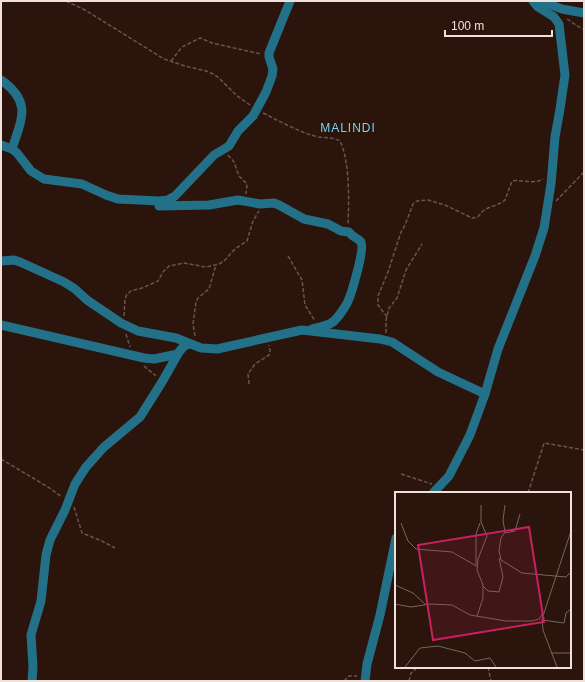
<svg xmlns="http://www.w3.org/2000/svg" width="585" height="682" font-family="Arial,sans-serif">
	<rect width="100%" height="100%" fill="#2a140b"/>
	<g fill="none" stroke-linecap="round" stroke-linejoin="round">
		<g stroke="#69554d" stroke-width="1.5" stroke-dasharray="4 2" stroke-linecap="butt">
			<polyline points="66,1 85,10 164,59 185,66 206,71 213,74 219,78 236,95 250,105"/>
			<polyline points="567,19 579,27 584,29"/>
			<polyline points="171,61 182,47 200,38 212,43 261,54"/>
			<path d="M263,113C281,122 299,132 318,137C326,138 333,137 340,141C350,162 349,201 348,224"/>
			<polyline points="228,155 234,162 239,176 247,184 246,194"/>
			<polyline points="556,201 584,172"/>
			<polyline points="288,256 302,280 305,305 315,321"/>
			<polyline points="124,316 125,299 127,294 131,291 142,288 158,281 163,272 169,266 184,263 206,267 219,264 224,261 235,249 247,241 253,221 259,211"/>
			<path d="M387,317L378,305V296L388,272L401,232L405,225L413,204L417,201L428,200L445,205L472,218C479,218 479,215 483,211C489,206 498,206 505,200L512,181C522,179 533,185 543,179"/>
			<polyline points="386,333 386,320 389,308 397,298 406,270 422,244"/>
			<polyline points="126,334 130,347"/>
			<polyline points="195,336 193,324 196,302 198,298 209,289 216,265"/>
			<polyline points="144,366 156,376"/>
			<polyline points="249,384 248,374 255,364 269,355 270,351 269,345"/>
			<polyline points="1,459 48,487 62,497"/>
			<polyline points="401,474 432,484"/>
			<polyline points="528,493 544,443 584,450"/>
			<polyline points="74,507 82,533 102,541 115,548"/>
			<polyline points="488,667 491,681"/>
			<polyline points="344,681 349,676 357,676"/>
			<polyline points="409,681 411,673 418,667"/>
		</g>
		<g stroke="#227189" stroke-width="9">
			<polyline points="540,1 562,9 584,13"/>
			<path d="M1,80C32,102 22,118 12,149"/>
			<polyline points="1,145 12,149 17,153 31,171 44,179 82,184 106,195 118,199 159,201 168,200 175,196 214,155 229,146 238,131 253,116 266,92 272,76 273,69 269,57 269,53 290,1"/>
			<path d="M159,206L209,205L238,200L260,204L274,203L279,205L304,219L328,224L341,231L349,232C352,237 358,238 361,242C365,249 351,297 346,305C343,310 339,316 335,320C330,326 319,327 312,329"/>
			<polyline points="1,261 14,260 20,262 64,282 75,289 87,300 121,323 138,331 176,338 201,348 217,349 302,330 380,339 392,342 438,372 485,394"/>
			<polyline points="1,325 144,358 154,359 178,354"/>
			<polyline points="433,493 449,476 470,435 485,394 498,349 535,256 544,228 551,184 555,137 560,109 565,75 559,24 554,17 538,7 533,1"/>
			<polyline points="32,681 33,667 31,635 41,601 46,555 50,540 65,510 75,484 86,467 104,447 140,417 162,382 179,352 184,346 189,344"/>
			<polyline points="365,681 367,664 380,615 396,538"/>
		</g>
	</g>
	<g text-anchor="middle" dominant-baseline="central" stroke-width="3.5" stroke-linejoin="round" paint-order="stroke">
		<g font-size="12" letter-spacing="1" fill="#72d0f1" stroke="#2a140b">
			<text x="348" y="128">MALINDI</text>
		</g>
	</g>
	<g transform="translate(395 492)">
		<rect width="176" height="176" fill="#2a140b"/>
		<path fill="none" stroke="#79665e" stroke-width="1" d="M110,13L108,28L110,40L106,46L104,59L106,68L127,81L171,85L176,80M6,31L13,49L21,57L57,60L83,75M110,41L120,39L125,22M81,73V42L85,31M0,93L18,101L30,112M88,94L93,99L104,100L108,85L104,66M0,112L16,115L35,112L57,113L75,123L111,129H137L144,127L148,121M82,124L88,106V93L82,78L83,67L92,44L86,30V13M147,128L169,131L171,121L176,117M156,161H176M10,175L25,156L43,154L70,161L80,169L95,166L101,175M162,175L148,138L147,127L176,39"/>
		<path fill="#c42261" fill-opacity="0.15" stroke="#c42261" stroke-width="2" d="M134,35L149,130L38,148L23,53Z"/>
		<rect width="176" height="176" fill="none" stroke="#f0e0da" stroke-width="2"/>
	</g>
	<rect width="585" height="682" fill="none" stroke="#f0e0da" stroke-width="4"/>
	<path d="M445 30v6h107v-6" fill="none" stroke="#f0e0da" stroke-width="2"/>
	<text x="451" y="30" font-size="12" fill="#f0e0da" stroke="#2a140b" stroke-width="3" paint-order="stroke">100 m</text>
</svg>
